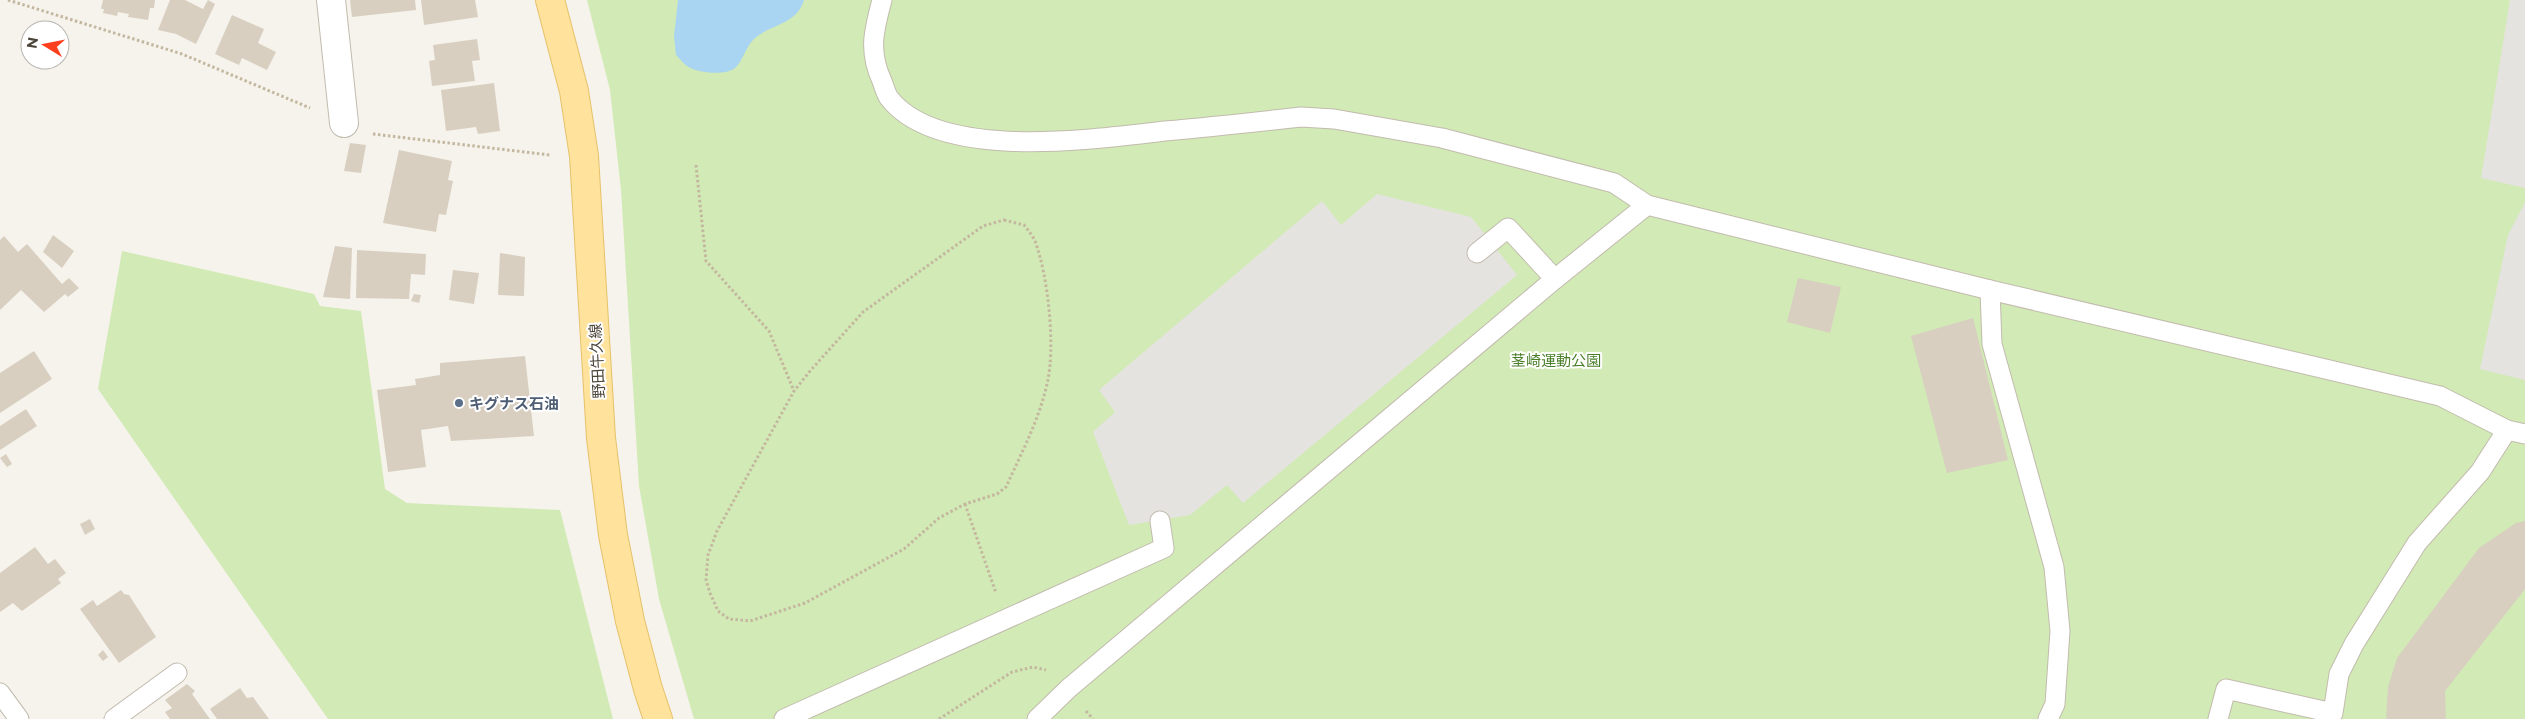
<svg xmlns="http://www.w3.org/2000/svg" width="2525" height="719" font-family="Montserrat,'Noto Sans JP',sans-serif">
	<rect width="100%" height="100%" fill="#f6f3ec"/>
	<g fill="#d2eab5">
		<polygon points="587,0 2525,0 2525,719 694,719 659,599 639,486 621,190 610,90"/>
		<polygon points="122,251 314,294 320,306 361,311 385,489 407,503 560,510 613,719 328,719 98,389"/>
	</g>
	<g fill="#e5e3e0">
		<polygon points="2510,0 2525,0 2525,188 2481,178"/>
		<polygon points="1377,194 1471,217 1517,275 1243,503 1227,485 1190,515 1129,525 1093,432 1115,412 1099,390 1322,201 1341,225"/>
		<polygon points="2525,202 2525,380 2480,369 2508,235"/>
	</g>
	<path fill="#a9d4f2" d="M678,0H804C797,25 770,24 754,39C746,46 743,61 735,68C725,76 697,73 687,66C683,63 679,58 676,55L674,36Z"/>
	<g fill="#d8cfc1">
		<polygon points="103,0 155,0 154,8 150,8 148,20 128,17 129,14 118,12 117,16 103,13 104,9 101,9"/>
		<polygon points="170,0 185,0 203,9 208,0 215,4 196,44 176,34 158,30"/>
		<polygon points="350,0 415,0 416,10 352,17"/>
		<polygon points="421,0 475,0 478,17 424,25"/>
		<polygon points="232,15 264,29 258,43 276,52 267,70 242,58 239,65 215,54"/>
		<polygon points="477,39 480,60 472,61 475,81 432,86 429,61 435,60 433,45"/>
		<polygon points="494,83 500,131 478,134 476,127 446,131 441,90"/>
		<polygon points="350,143 366,145 361,173 344,171"/>
		<polygon points="399,150 452,161 448,180 453,181 446,215 439,214 436,232 383,223"/>
		<polygon points="53,235 74,251 62,268 43,252"/>
		<polygon points="4,236 18,252 27,244 62,284 69,278 79,288 68,297 65,294 44,312 21,290 0,310 0,240"/>
		<polygon points="335,246 352,248 350,299 323,297"/>
		<polygon points="357,250 426,254 425,275 411,274 409,299 356,298"/>
		<polygon points="500,253 525,257 524,296 498,295"/>
		<polygon points="453,270 479,273 474,304 449,300"/>
		<polygon points="1798,278 1841,287 1830,333 1787,322"/>
		<polygon points="414,294 421,295 419,303 411,301"/>
		<polygon points="1973,318 2008,460 1947,473 1911,336"/>
		<polygon points="34,351 52,379 0,413 0,373"/>
		<polygon points="525,356 534,436 451,441 448,426 421,430 426,467 388,472 377,390 416,385 415,379 440,375 440,363"/>
		<polygon points="26,409 37,426 0,450 0,426"/>
		<polygon points="6,454 12,464 7,467 0,458"/>
		<polygon points="90,519 95,529 85,535 80,524"/>
		<polygon points="2525,521 2525,589 2445,691 2446,719 2386,719 2388,687 2397,658 2479,548 2516,523"/>
		<polygon points="35,547 48,564 55,559 66,573 58,579 61,583 22,611 13,603 0,612 0,573"/>
		<polygon points="121,590 124,594 129,595 156,637 119,663 80,609 93,600 97,606"/>
		<polygon points="103,650 108,657 103,661 98,655"/>
		<polygon points="187,684 195,691 192,694 210,719 170,719 165,712 172,708 165,700"/>
		<polygon points="240,688 247,698 253,697 269,719 217,719 210,709"/>
	</g>
	<g fill="none" stroke-linecap="round" stroke-linejoin="round">
		<defs>
			<g id="lane">
				<path d="M882,0C874,30 868,51 882,81C884,86 886,94 889,98C939,162 1094,139 1165,131C1210,127 1256,122 1301,117L1334,119L1442,138L1614,183L1647,205L1990,290L1992,344L2054,567L2060,631L2055,704L2048,719"/>
				<polyline points="1477,253 1508,228 1555,279"/>
				<polyline points="1990,290 2440,396 2507,430 2480,472 2417,543 2354,644 2339,674 2333,713 2226,689 2218,719"/>
				<polyline points="2507,430 2525,434"/>
				<polyline points="0,693 19,719"/>
				<polyline points="114,719 177,673"/>
				<polyline points="784,719 1164,548 1160,521"/>
				<polyline points="1037,719 1069,688 1555,279 1647,205"/>
			</g>
			<polyline id="street" points="331,0 344,123"/>
			<polyline id="primary" points="550,0 574,91 584,156 601,438 613,535 630,621 648,689 658,719"/>
		</defs>
		<use href="#lane" stroke="#c2bbae" stroke-width="21"/>
		<use href="#street" stroke="#c2bbae" stroke-width="30"/>
		<use href="#primary" stroke="#e6c16a" stroke-width="30"/>
		<g stroke="#c4b79f" stroke-width="3" stroke-dasharray="2.5 2.5" stroke-linecap="butt">
			<polyline points="8,0 182,54 310,108"/>
			<polyline points="373,134 550,155"/>
			<polyline points="696,165 706,261 769,331 794,391"/>
			<path d="M1004,220L1024,225C1028,230 1032,235 1035,241C1048,275 1056,348 1047,384C1039,420 1021,454 1006,487L997,494L965,504L939,518L904,549L805,603L750,621L729,619L718,611L710,593L706,580L708,555L717,531L794,391L810,371L863,312L983,226Z"/>
			<polyline points="965,504 996,593"/>
			<polyline points="1086,711 1093,719"/>
			<polyline points="939,719 1012,672 1033,667 1046,670"/>
		</g>
		<use href="#lane" stroke="#fff" stroke-width="19"/>
		<use href="#street" stroke="#fff" stroke-width="28"/>
		<use href="#primary" stroke="#ffe39c" stroke-width="28"/>
	</g>
	<circle fill="#5c6f8a" stroke="#fff" stroke-width="2" cx="459" cy="403" r="5"/>
	<g text-anchor="middle" dominant-baseline="central" stroke-width="4" stroke-linejoin="round" paint-order="stroke">
		<g font-size="15" fill="#4a7f2a" stroke="#fff">
			<text x="1556" y="360">茎崎運動公園</text>
		</g>
		<g font-size="15" fill="#4b4439" stroke="#fff">
			<text transform="translate(597 361) rotate(-93)">野田牛久線</text>
		</g>
		<g font-size="15" font-weight="bold" fill="#4e5e75" stroke="#fff" text-anchor="start">
			<text x="469" y="403">キグナス石油</text>
		</g>
	</g>
	<g transform="translate(45 45) rotate(280)"><circle r="24" fill="#ffffff" stroke="#b7b4b0"/>
	<path d="M0-4L9 19L0 12L-9 19Z" fill="#fc3f1d"/>
	<text y="-8" font-size="14" font-weight="bold" text-anchor="middle" fill="#4b4439">N</text>
	</g>
</svg>
